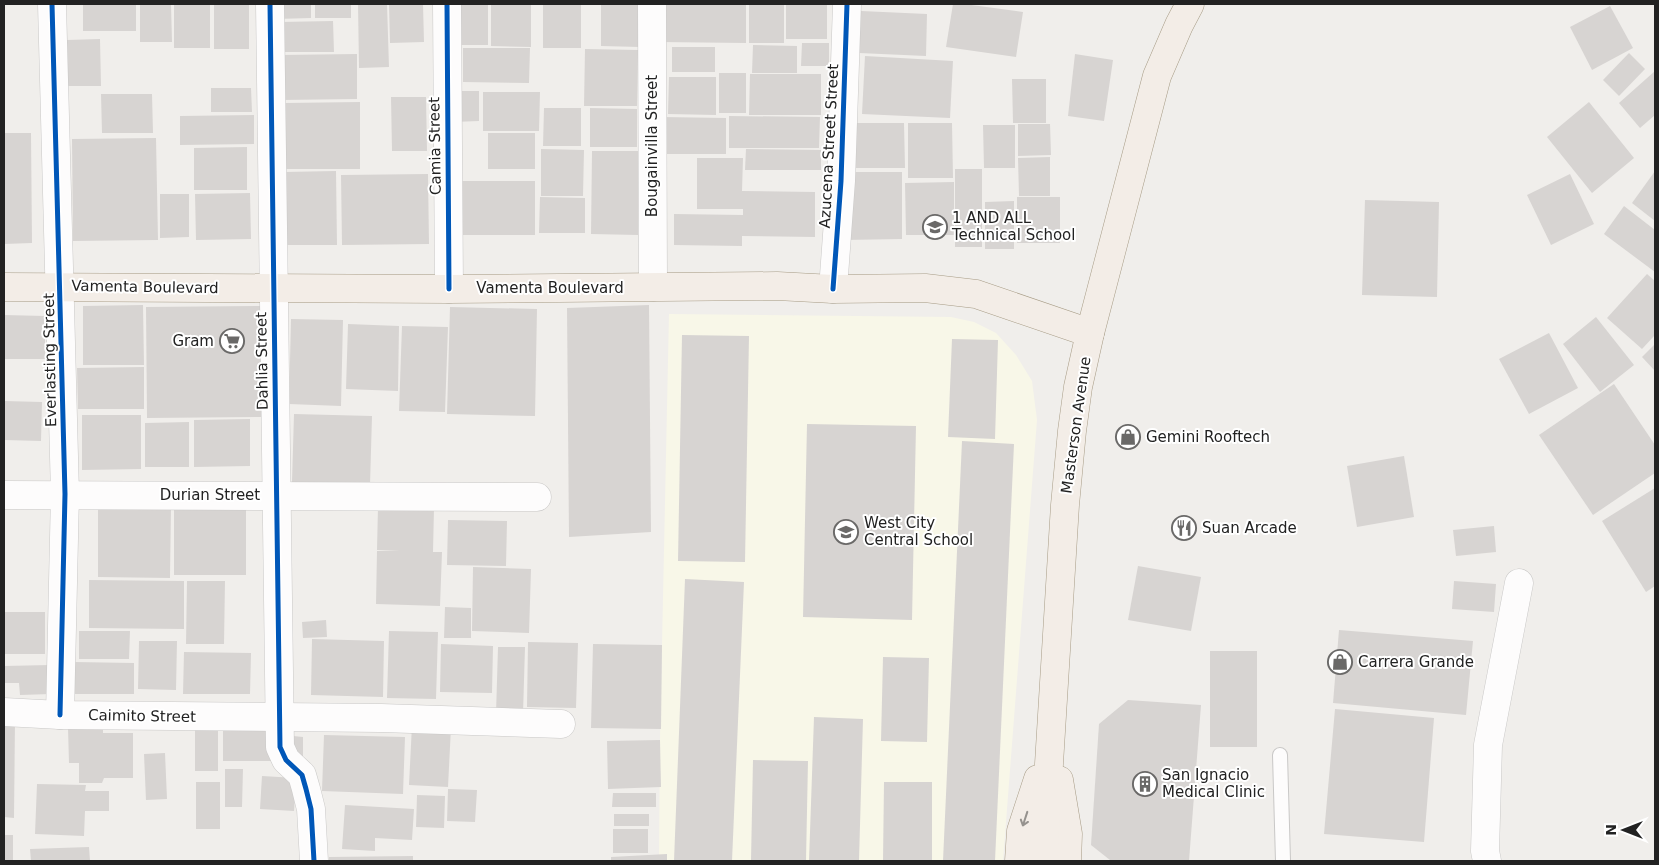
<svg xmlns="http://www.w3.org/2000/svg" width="1659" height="865" font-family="'DejaVu Sans',sans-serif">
	<rect width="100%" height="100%" fill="#f0eeeb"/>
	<polygon fill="#f8f7e8" points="669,314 951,317 974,322 996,333 1016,355 1032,381 1037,420 1003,861 659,861 660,740"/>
	<g fill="#d7d4d2">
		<rect x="83" y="4" width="53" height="27"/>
		<polygon points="140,4 171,4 172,42 140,42"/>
		<rect x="174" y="4" width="36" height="44"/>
		<rect x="214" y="4" width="35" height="45"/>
		<polygon points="276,4 311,4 311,18 276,19"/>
		<rect x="315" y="4" width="36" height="14"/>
		<polygon points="358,4 387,4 389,67 359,68"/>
		<polygon points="389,4 423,4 424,42 390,43"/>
		<polygon points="458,4 488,4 488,45 457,45"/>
		<polygon points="491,4 531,4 531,47 491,46"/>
		<rect x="543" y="4" width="38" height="44"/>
		<polygon points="601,4 640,4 640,47 601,46"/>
		<polygon points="659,4 746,4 746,43 659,42"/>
		<rect x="749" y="4" width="35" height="39"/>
		<rect x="786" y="4" width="41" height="35"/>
		<polygon points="953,4 964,4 1023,12 1016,57 946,47"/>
		<polygon points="1610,6 1633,48 1592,70 1570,27"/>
		<polygon points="861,11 927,14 926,56 859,53"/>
		<polygon points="333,21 334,52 281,52 280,22"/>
		<polygon points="100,39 101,86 68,86 67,40"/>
		<polygon points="802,43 829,43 829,66 801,66"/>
		<polygon points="753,45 797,46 797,73 752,73"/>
		<rect x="672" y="47" width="43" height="25"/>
		<polygon points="463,48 530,48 529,83 463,82"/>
		<polygon points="585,49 638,50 637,106 584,106"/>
		<polygon points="1629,53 1645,69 1619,96 1603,80"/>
		<polygon points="357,54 357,99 281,100 280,55"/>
		<polygon points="1075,54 1113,60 1104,121 1068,116"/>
		<polygon points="865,56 953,61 950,118 862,114"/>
		<polygon points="1655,71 1655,115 1640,128 1619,103"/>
		<rect x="719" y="73" width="27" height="40"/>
		<polygon points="750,74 821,74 821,115 749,115"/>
		<polygon points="669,77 716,77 716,115 668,114"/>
		<polygon points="1012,79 1046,79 1046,123 1013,123"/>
		<polygon points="211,88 251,88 252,112 211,112"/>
		<polygon points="453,91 479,91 479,121 453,122"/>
		<polygon points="483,92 540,92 539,131 483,131"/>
		<polygon points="101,94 152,94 153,133 102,133"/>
		<polygon points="391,97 426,97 427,151 392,151"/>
		<polygon points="360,102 360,169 286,169 285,103"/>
		<polygon points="1589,102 1634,158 1592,193 1547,137"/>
		<polygon points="544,108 581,108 581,146 543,146"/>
		<polygon points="590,108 637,109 637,147 590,147"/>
		<polygon points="254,115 254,144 180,145 180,116"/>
		<polygon points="729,116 820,117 819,148 729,148"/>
		<polygon points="662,117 726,118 726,154 662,154"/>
		<polygon points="848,123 904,123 905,168 848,168"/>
		<polygon points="908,123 952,123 953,178 908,178"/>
		<polygon points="1018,124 1050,124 1051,155 1018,156"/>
		<polygon points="983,125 1015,125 1015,168 984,168"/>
		<polygon points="4,133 31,133 32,243 4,244"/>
		<rect x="488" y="133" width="47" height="36"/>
		<polygon points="156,138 158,240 73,241 72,139"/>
		<polygon points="247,147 247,190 194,190 194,148"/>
		<polygon points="541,149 584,150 583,196 541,196"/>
		<polygon points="746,149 821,150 821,170 745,170"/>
		<polygon points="592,151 639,151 638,235 591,234"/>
		<polygon points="1050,157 1050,196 1019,196 1018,158"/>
		<polygon points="697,158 743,158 742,191 815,192 815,237 742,236 742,246 674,245 674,214 743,215 743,209 697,209"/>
		<rect x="955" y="169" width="27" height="78"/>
		<polygon points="336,171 337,245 285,245 284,172"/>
		<polygon points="1655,171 1655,221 1632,203"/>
		<polygon points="843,172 902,172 902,239 844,240"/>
		<polygon points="428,174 429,244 342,245 341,175"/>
		<polygon points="1570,174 1594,224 1551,245 1527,195"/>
		<rect x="457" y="181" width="78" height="54"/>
		<polygon points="954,182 954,235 906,235 905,183"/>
		<polygon points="250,193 251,239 196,240 195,194"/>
		<polygon points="160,194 189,194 189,237 160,238"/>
		<polygon points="540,197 585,198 585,233 539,233"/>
		<rect x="1017" y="197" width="43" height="46"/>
		<polygon points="1365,200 1439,202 1437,297 1362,295"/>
		<polygon points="1014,201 1014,249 985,249 985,202"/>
		<polygon points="1624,206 1655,230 1655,272 1604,234"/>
		<polygon points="1647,274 1655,281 1655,335 1642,349 1607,318"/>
		<polygon points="143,305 144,365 83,365 83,306"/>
		<polygon points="649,305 651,532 569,537 567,308"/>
		<polygon points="262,306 263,417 147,418 146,307"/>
		<polygon points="450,307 537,309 535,416 447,414"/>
		<polygon points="4,315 45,316 45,359 4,359"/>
		<polygon points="1596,317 1634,365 1600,392 1563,344"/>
		<polygon points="291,319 343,320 341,406 289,404"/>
		<polygon points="348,324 399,326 398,391 346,389"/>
		<polygon points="402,326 448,327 445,412 399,411"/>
		<polygon points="1549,333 1578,388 1529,414 1499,359"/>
		<polygon points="682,335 749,336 745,562 678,561"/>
		<polygon points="952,339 998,340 995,439 948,437"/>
		<polygon points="1655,344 1655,371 1642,357"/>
		<polygon points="144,367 144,409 78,409 77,368"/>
		<polygon points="1614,384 1655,445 1655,473 1593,515 1539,435"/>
		<polygon points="4,401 42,402 41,441 4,440"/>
		<polygon points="294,414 372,416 370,485 292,482"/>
		<polygon points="82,415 141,415 141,469 82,470"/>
		<polygon points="250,419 250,466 194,467 194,420"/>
		<polygon points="189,422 189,467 145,467 145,423"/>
		<polygon points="807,424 916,426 912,620 803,617"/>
		<polygon points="962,441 1014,444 995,861 943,861"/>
		<polygon points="1404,456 1414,517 1357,527 1347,466"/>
		<polygon points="1655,488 1655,586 1646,592 1602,521"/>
		<polygon points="98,505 171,505 170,578 98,577"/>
		<polygon points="378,507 434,508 433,552 442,552 440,606 376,604 377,551 400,550 377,550"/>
		<polygon points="174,509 246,510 246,575 174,575"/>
		<polygon points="448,520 507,521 506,566 447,565"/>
		<polygon points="1494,526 1496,552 1456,556 1453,530"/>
		<polygon points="1138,566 1201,577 1191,631 1128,620"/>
		<polygon points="473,567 531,569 529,633 472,631"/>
		<polygon points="685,579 744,582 732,861 674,861"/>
		<polygon points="89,580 184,581 184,629 89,628"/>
		<polygon points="187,581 225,581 224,644 186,644"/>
		<polygon points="1454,581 1496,584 1494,612 1452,609"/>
		<polygon points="445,607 471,608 471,638 444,638"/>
		<rect x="4" y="612" width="41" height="42"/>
		<polygon points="326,620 327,637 303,638 302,622"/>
		<polygon points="1339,630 1473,641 1466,715 1333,703"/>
		<polygon points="79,631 130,631 129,659 79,659"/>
		<polygon points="389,631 438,632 436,699 387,698"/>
		<polygon points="312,639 384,641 383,697 311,695"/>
		<polygon points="139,641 177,641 176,690 138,689"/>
		<polygon points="528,642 578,643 576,708 527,707"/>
		<polygon points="441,644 493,646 492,693 440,692"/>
		<polygon points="593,644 662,645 661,729 591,728"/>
		<polygon points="498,647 525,647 523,714 496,714"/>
		<rect x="1210" y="651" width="47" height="96"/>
		<polygon points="184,652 251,653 250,694 183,694"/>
		<polygon points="883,657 929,658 927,742 881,741"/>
		<polygon points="74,662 134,663 134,694 74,694"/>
		<polygon points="50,665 51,694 20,695 19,683 4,683 4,666"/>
		<polygon points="1128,700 1201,705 1189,861 1110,860 1091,845 1099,724"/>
		<polygon points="1335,709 1434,718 1424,842 1324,834"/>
		<polygon points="814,717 863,719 859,861 809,861"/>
		<polygon points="4,721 15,721 14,818 4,817"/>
		<polygon points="412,725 451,727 448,787 409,785"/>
		<polygon points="68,728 103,728 103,733 133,733 133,778 104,778 102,783 79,783 79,763 69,763"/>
		<rect x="223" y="728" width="48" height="33"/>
		<rect x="195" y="729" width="23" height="42"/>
		<polygon points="324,735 405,737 403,794 322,791"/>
		<polygon points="293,736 303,737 303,757 292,757"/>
		<polygon points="660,740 661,787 608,789 607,741"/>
		<polygon points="165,753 167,799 146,800 144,754"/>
		<polygon points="753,760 808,761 806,861 751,861"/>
		<polygon points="225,769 243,769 242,807 225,807"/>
		<polygon points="262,776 296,778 294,811 260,809"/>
		<rect x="196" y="782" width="24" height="47"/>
		<polygon points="884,782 932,782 932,861 883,861"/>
		<polygon points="37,784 86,785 85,791 109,791 109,811 85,811 84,836 35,834"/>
		<polygon points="448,789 477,790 475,822 447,821"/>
		<polygon points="613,793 656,793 656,807 612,807"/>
		<polygon points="417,795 445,796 444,828 416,827"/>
		<polygon points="345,805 414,809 412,840 375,838 375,851 342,849"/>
		<rect x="614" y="814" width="35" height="12"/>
		<rect x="613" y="829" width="35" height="24"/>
		<rect x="4" y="835" width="9" height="26"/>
		<polygon points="89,847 90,861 31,861 30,849"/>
		<polygon points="667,854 667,861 611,861 611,857"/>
		<polygon points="413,856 413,861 329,861 329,857"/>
	</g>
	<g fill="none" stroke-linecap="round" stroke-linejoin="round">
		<defs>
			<polyline id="service" points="1280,755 1283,861"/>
			<g id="minor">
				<polyline points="52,4 65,494 60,715"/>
				<polyline points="270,4 280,747 286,760 302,775 306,789 311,809 314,861"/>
				<polyline points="447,4 449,289"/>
				<polyline points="652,4 653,287"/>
				<polyline points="833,289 841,181 847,4"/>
				<polyline points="4,495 537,497"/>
				<polyline points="4,712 60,715 381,718 561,724"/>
				<polyline points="1487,861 1485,851 1488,745 1519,583"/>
			</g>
			<g id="primary">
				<polyline points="4,287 449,289 777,286 833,289 925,288 976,294 1090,333"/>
				<polyline points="1059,780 1068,834 1067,861"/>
				<polyline points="1019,861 1021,831 1038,779"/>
				<polyline points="1043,861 1065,505 1072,431 1078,387 1090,333 1157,76 1179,25 1190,4"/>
			</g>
		</defs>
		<use href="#service" stroke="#c9c8c7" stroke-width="16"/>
		<use href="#minor" stroke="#c9c8c7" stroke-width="29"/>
		<use href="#primary" stroke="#a79c86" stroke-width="29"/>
		<use href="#service" stroke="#fdfcfc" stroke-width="14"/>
		<use href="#minor" stroke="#fdfcfc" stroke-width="28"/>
		<use href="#primary" stroke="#f3ede7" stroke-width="28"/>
		<defs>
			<g id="cycleway">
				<polyline points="52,4 65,494 60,715"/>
				<polyline points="270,4 280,747 286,760 302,775 306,789 311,809 314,861"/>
				<polyline points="447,4 449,289"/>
				<polyline points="833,289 841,181 847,4"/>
			</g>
		</defs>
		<use href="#cycleway" stroke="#fff" stroke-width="8"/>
		<use href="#cycleway" stroke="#0057b8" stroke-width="5"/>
	</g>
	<defs><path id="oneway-shaft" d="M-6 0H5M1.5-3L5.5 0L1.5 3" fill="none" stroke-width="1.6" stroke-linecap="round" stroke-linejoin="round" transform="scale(1.25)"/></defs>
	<use stroke="#95928e" href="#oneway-shaft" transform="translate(1025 819) rotate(108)"/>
	<defs>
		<symbol id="school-ring" viewBox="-11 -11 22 22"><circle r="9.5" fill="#fff" stroke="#6a6968" stroke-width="1.5"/><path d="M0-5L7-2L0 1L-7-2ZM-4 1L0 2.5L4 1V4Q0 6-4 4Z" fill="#6a6968"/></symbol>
		<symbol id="supermarket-ring" viewBox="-11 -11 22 22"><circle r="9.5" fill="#fff" stroke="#6a6968" stroke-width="1.5"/><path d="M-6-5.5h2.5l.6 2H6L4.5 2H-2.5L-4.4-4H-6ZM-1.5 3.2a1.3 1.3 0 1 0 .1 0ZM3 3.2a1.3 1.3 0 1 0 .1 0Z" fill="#6a6968"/></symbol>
		<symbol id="shop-ring" viewBox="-11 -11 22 22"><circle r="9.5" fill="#fff" stroke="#6a6968" stroke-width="1.5"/><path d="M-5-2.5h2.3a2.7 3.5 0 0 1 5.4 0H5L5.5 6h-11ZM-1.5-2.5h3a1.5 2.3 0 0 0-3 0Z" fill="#6a6968"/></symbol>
		<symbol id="restaurant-ring" viewBox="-11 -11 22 22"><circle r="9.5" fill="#fff" stroke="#6a6968" stroke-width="1.5"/><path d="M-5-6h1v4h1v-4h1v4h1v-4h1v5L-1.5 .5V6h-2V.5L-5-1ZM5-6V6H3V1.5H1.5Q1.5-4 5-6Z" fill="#6a6968"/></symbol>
		<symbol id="building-ring" viewBox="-11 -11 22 22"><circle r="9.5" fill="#fff" stroke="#6a6968" stroke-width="1.5"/><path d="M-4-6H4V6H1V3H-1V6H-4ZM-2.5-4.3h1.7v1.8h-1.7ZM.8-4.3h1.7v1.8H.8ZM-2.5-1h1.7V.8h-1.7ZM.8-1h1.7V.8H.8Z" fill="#6a6968"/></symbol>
	</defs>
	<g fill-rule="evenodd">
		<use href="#school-ring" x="921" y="213" width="28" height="28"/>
		<use href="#supermarket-ring" x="218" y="327" width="28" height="28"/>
		<use href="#shop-ring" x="1114" y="423" width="28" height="28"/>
		<use href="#restaurant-ring" x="1170" y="514" width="28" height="28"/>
		<use href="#school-ring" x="832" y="518" width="28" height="28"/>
		<use href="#shop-ring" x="1326" y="648" width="28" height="28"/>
		<use href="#building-ring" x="1131" y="770" width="28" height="28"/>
	</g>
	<g text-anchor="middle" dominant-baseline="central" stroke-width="4" stroke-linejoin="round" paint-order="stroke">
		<g font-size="15" fill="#222" stroke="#fff">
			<text transform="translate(435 146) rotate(-91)">Camia Street</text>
			<text transform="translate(652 146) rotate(-90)">Bougainvilla Street</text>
			<text transform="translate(829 146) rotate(-87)">Azucena Street Street</text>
			<text transform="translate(145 287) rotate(1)">Vamenta Boulevard</text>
			<text x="550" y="288">Vamenta Boulevard</text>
			<text transform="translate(50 360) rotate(-91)">Everlasting Street</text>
			<text transform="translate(262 361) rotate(-91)">Dahlia Street</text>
			<text transform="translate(1076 425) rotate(-82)">Masterson Avenue</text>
			<text x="210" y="495">Durian Street</text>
			<text transform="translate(142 716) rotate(1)">Caimito Street</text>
		</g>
		<g font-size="15" fill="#222" stroke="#fff" text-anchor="start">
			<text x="952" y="218">1 AND ALL<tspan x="952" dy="17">Technical School</tspan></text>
			<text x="214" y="341" text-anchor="end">Gram</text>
			<text x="1146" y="437">Gemini Rooftech</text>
			<text x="864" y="523">West City<tspan x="864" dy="17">Central School</tspan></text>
			<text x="1202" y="528">Suan Arcade</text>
			<text x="1358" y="662">Carrera Grande</text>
			<text x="1162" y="775">San Ignacio<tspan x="1162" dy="17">Medical Clinic</tspan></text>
		</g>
	</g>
	<rect width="1659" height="865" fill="none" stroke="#222222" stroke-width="10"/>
	<g transform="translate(1624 830) rotate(270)" stroke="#ffffff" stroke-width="4" paint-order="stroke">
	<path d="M0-4L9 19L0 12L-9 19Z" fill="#222222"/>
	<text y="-8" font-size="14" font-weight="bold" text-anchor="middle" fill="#222222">N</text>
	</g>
</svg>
